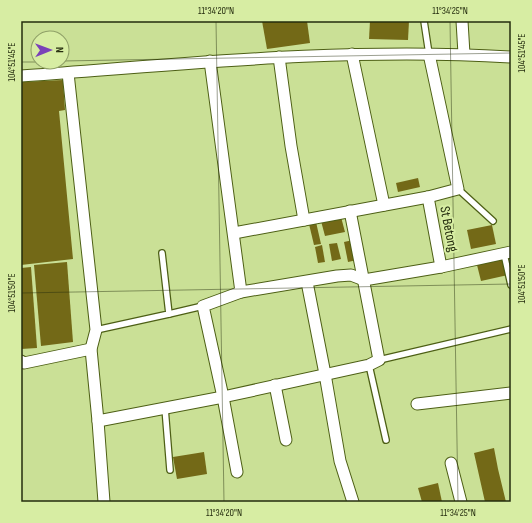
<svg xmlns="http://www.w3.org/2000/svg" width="532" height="523" font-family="'Sofia Sans Condensed',sans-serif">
	<rect width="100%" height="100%" fill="#cae096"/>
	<g fill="#736917">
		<polygon points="262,21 307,21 310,43 267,49"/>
		<polygon points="370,21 409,21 408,40 369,39"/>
		<polygon points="63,80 65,110 59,111 73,259 21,265 21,82"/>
		<polygon points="418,178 420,187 398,192 396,183"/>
		<polygon points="341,217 345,232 325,236 321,221"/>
		<polygon points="316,222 321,244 314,245 309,224"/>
		<polygon points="492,225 496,244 471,249 467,230"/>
		<polygon points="353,240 357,260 348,262 344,242"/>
		<polygon points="337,243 341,259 332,261 329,244"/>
		<polygon points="322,245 325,262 318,263 315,247"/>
		<polygon points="505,259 508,275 481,281 477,265"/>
		<polygon points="67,262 73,342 41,346 34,265"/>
		<polygon points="31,267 37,348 21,349 21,268"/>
		<polygon points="494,448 498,469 506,502 485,502 474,453"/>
		<polygon points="204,452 207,474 177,479 173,457"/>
		<polygon points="438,483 442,502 422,502 418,488"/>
	</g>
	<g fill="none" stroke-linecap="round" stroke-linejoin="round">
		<defs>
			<g id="lane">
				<polyline points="424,21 429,54"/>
				<polyline points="458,189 493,221"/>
				<polyline points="504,254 511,285"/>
				<polyline points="169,314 203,306"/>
				<polyline points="96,330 169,314 162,253"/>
				<polyline points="379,360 511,329"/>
				<polyline points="369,365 386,440"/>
				<polyline points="165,408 170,470"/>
			</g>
			<g id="street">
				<polyline points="462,21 464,54"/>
				<polyline points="352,54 384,205"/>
				<polyline points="279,57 291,146 304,220"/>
				<polyline points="210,61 241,292"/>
				<polyline points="68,73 96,330 91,349 98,421 104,502"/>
				<path d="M21,76C184,64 347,47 511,57"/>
				<polyline points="428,197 441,267"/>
				<polyline points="234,233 428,197 458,189 429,54"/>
				<polyline points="307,282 325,374 340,461 353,502"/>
				<polyline points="21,361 24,363 91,349"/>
				<polyline points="275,385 286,440"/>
				<polyline points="417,404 511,393"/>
				<polyline points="98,421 223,397 369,365 379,360 350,211"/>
				<polyline points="451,463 461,502"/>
				<polyline points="237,472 223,397 203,306 241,292 337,276 351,275 364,280 441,267 511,252"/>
			</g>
		</defs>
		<use href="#lane" stroke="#4d5f15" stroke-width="8"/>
		<use href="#street" stroke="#4d5f15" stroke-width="13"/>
		<use href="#lane" stroke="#fff" stroke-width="5.5"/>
		<use href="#street" stroke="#fff" stroke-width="11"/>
	</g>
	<path fill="none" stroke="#242c0e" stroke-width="1" stroke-opacity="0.45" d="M216,21L224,502M450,21L458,502M62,61L511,53M21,62H38M21,293L511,284"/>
	<g text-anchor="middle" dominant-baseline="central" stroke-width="4" stroke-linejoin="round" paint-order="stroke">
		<g font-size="14" fill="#242c0e" stroke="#d7eda3">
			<text transform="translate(449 229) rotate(79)">St Betong</text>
		</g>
	</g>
	<rect width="532" height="523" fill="none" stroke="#d7eda3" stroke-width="44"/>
	<g transform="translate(50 50) rotate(89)"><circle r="19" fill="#d7eda3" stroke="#8fa067"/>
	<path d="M0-3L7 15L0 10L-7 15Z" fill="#7a42b8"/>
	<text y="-6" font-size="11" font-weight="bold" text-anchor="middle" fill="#242c0e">N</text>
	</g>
	<rect x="22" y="22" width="488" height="479" fill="none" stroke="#242c0e" stroke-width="1.5"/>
	<g font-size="10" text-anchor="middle" fill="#242c0e">
		<text x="216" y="14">11°34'20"N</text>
		<text x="450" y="14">11°34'25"N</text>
		<text transform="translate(521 53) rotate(-90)" y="4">104°51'45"E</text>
		<text transform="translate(11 62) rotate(-90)" y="4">104°51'45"E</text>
		<text transform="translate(521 284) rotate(-90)" y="4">104°51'50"E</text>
		<text transform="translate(11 293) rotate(-90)" y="4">104°51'50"E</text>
		<text x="224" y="516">11°34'20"N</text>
		<text x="458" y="516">11°34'25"N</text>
	</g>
</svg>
